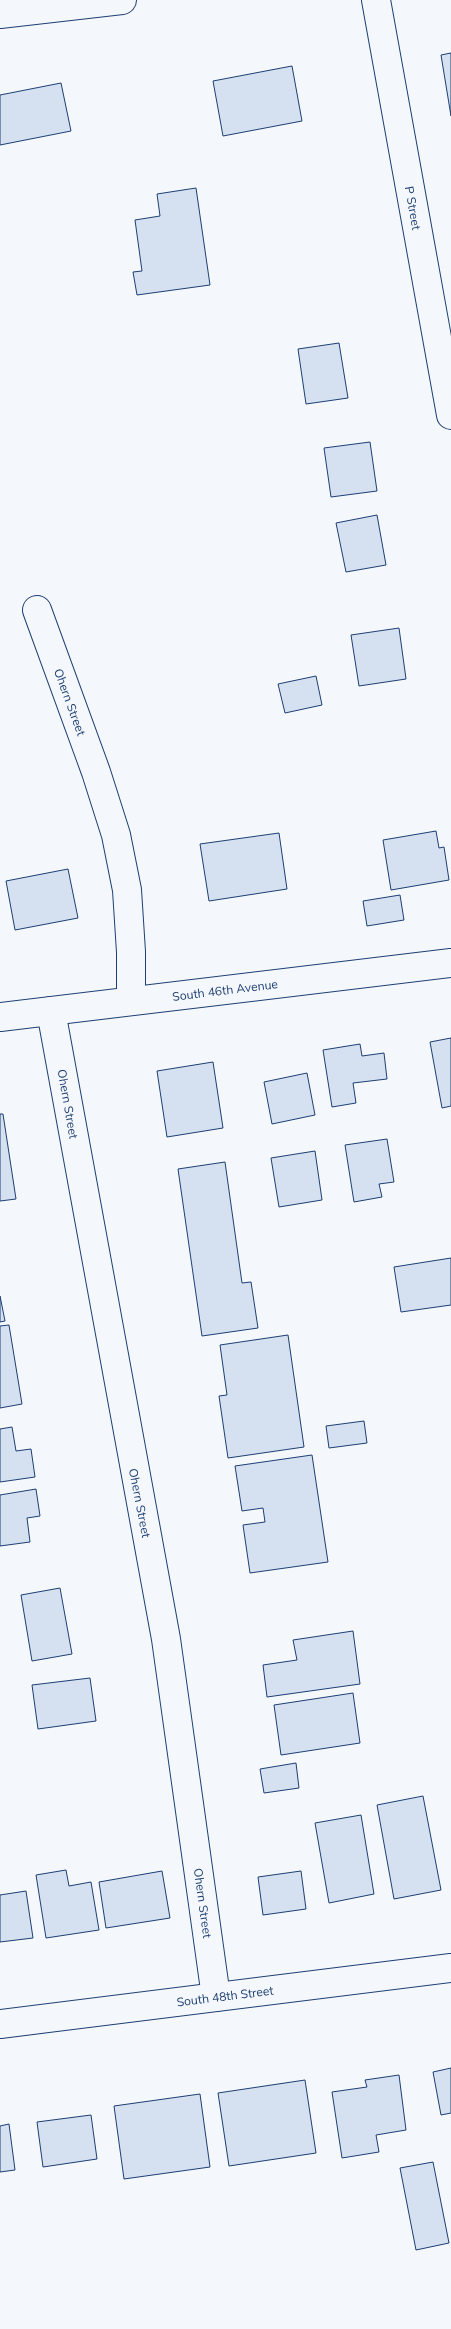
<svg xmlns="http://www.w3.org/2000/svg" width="451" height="2329" font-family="Mulish,sans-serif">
	<rect width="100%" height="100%" fill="#f4f7fb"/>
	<g fill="#d5e0f0" stroke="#1d3f73">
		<polygon points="451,53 451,116 441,55"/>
		<polygon points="292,66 302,121 223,136 213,81"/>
		<polygon points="61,83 71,131 0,145 0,95"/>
		<polygon points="196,188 210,285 137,295 133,272 142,271 135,220 160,216 157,194"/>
		<polygon points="339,343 348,398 306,404 298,349"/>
		<polygon points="370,442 377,491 331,497 324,448"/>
		<polygon points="377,515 386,565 346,572 336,523"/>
		<polygon points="399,628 406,679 359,686 351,635"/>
		<polygon points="316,676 322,705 285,713 278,684"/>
		<polygon points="436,831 439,848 444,847 449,880 391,890 383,840"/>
		<polygon points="279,833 287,889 209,901 200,844"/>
		<polygon points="68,869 78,918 15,930 6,881"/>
		<polygon points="400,895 404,920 367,926 363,901"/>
		<polygon points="451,1038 451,1106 442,1108 430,1042"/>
		<polygon points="360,1044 362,1056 384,1053 387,1079 353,1083 356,1103 332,1107 323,1050"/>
		<polygon points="213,1062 223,1128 167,1137 157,1071"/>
		<polygon points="307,1073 315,1115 272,1124 264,1082"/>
		<polygon points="0,1114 3,1114 16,1199 0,1201"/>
		<polygon points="387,1139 394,1182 379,1184 382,1197 354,1202 345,1145"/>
		<polygon points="315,1151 322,1200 279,1207 271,1158"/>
		<polygon points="225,1162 242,1283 251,1282 258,1328 202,1336 178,1169"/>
		<polygon points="451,1258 451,1305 401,1312 394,1267"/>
		<polygon points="0,1296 5,1321 0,1322"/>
		<polygon points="9,1325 22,1404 0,1408 0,1326"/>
		<polygon points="288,1335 304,1447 228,1458 219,1396 227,1395 220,1345"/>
		<polygon points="364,1421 367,1443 329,1448 326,1426"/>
		<polygon points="12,1427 16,1451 31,1449 35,1477 0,1482 0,1429"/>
		<polygon points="312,1455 328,1562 250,1573 243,1525 265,1522 263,1508 242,1511 235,1466"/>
		<polygon points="36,1489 40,1516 27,1518 30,1542 0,1546 0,1495"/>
		<polygon points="60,1588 72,1654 32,1661 21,1595"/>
		<polygon points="353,1631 360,1684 267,1697 263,1665 297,1660 293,1640"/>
		<polygon points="90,1678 96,1721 38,1729 32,1685"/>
		<polygon points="353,1693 360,1743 281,1755 274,1705"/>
		<polygon points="296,1763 299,1788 264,1793 260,1769"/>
		<polygon points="423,1796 441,1890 394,1899 377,1805"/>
		<polygon points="361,1815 374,1894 329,1903 315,1823"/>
		<polygon points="66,1870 69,1886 91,1882 99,1930 46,1938 36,1875"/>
		<polygon points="162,1871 170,1918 106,1928 99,1882"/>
		<polygon points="301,1871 306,1909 263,1915 258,1877"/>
		<polygon points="26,1891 33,1938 0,1942 0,1895"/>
		<polygon points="451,2068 451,2113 441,2115 433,2072"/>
		<polygon points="399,2075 406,2130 376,2135 379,2152 342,2158 332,2092 367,2087 365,2080"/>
		<polygon points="305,2080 316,2153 229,2166 218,2093"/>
		<polygon points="200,2094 210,2167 124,2179 114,2106"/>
		<polygon points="91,2115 97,2159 43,2167 37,2122"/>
		<polygon points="9,2124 15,2170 0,2172 0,2126"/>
		<polygon points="433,2162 449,2243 416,2250 400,2168"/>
	</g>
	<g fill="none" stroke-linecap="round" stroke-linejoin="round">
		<defs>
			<g id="street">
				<polyline points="376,0 451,415"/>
				<polyline points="0,14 122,0"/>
				<polyline points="37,610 96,772 116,835 127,890 131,952 131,1001"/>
				<polyline points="51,1011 166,1639 216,1997"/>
				<polyline points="0,1017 451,963"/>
			</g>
			<polyline id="secondary" points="0,2024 451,1968"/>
		</defs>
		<use href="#street" stroke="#1d3f73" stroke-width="30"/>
		<use href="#secondary" stroke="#1d3f73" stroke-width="30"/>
		<use href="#street" stroke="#f4f7fb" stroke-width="28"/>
		<use href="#secondary" stroke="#f4f7fb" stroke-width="28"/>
	</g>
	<g text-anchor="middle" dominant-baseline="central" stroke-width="4" stroke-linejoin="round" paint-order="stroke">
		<g font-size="12" fill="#1d3f73" stroke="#f4f7fb">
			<text transform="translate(413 208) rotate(80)">P Street</text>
			<text transform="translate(70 702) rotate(70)">Ohern Street</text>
			<text transform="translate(225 990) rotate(-7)">South 46th Avenue</text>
			<text transform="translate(68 1104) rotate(80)">Ohern Street</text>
			<text transform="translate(140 1503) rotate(79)">Ohern Street</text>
			<text transform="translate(203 1903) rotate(82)">Ohern Street</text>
			<text transform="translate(225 1996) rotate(-7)">South 48th Street</text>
		</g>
	</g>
</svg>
